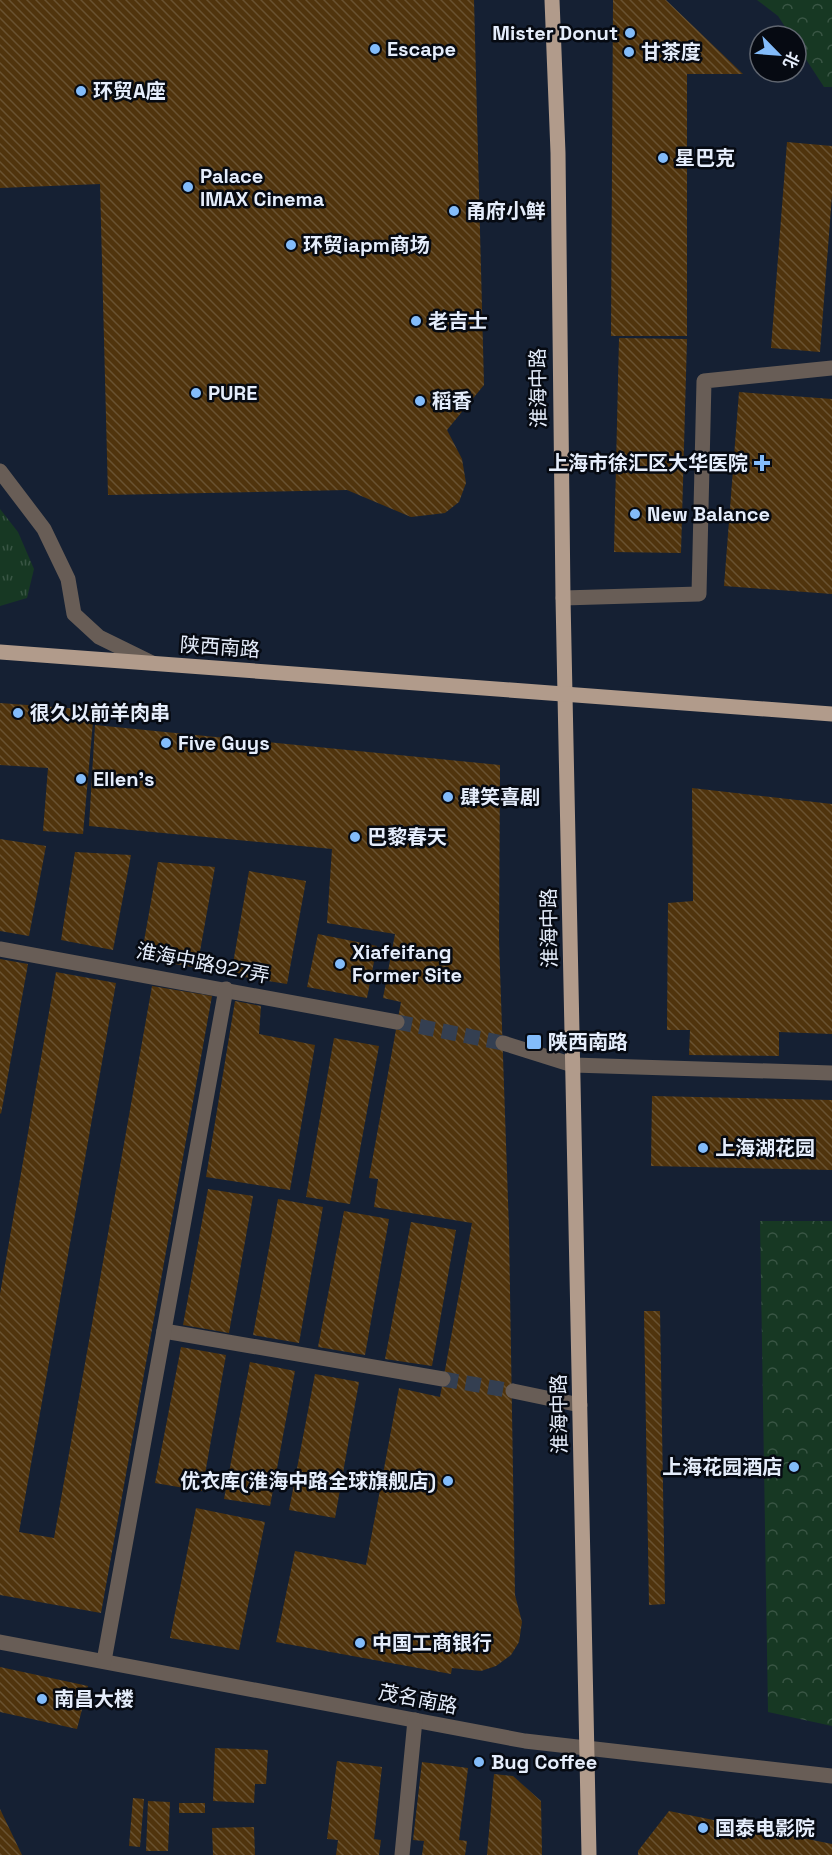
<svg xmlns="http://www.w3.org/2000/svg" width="832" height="1855" font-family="'Space Grotesk','Noto Sans SC',sans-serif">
	<defs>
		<pattern id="grass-tufts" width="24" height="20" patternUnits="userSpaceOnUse" patternTransform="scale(1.5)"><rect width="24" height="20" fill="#173823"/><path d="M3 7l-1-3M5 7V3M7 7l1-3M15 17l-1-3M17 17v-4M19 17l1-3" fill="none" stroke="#395544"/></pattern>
		<pattern id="park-crowns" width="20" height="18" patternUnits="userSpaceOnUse" patternTransform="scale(1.5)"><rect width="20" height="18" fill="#173823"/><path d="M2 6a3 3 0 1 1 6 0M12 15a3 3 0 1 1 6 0" fill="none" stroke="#395544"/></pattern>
		<pattern id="building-back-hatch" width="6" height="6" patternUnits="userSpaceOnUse" patternTransform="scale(1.5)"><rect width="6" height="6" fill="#50340d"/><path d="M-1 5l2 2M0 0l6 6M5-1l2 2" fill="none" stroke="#695231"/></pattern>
	</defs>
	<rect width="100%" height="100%" fill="#152033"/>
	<polygon fill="url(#grass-tufts)" points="0,509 18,532 34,569 27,598 0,606"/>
	<g fill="url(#park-crowns)">
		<polygon points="757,0 832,0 832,87 824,87 796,44 796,36 791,36 778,16"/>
		<polygon points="760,1221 832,1221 832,1726 768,1712"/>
	</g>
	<g fill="url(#building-back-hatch)">
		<polygon points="0,0 474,0 484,385 447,430 462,459 466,483 459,502 445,513 411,517 347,490 108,495 100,184 0,188"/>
		<polygon points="613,0 666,0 743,74 687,74 687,336 611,336"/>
		<polygon points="787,142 832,146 832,195 820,352 771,348"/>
		<polygon points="619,338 687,339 681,553 614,552"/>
		<polygon points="739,392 832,399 832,594 724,586"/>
		<polygon points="0,703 94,710 83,834 43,831 48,768 0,765"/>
		<polygon points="95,725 500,765 499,941 509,1230 515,1595 522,1622 519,1642 511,1655 496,1666 481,1671 452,1668 451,1674 276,1642 295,1551 366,1565 399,1388 440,1397 472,1223 374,1207 378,1179 369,1178 401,1002 383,998 395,934 327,923 332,849 89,826"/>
		<polygon points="692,788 832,804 832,1034 779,1032 779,1056 689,1055 690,1030 667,1030 668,903 693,901"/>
		<polygon points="0,839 46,846 29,936 0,931"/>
		<polygon points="75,852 131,855 113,950 61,940"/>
		<polygon points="158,862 215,867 197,968 141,958"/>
		<polygon points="249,871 306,881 287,984 231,975"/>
		<polygon points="318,934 377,946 367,998 307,987"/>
		<polygon points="0,959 28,964 1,1114 0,1113"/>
		<polygon points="56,972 116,983 19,1532 54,1538 152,986 212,996 101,1613 0,1595 0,1294"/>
		<polygon points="235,1001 261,1006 259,1034 315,1045 290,1190 206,1177"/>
		<polygon points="334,1038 379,1046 350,1204 306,1197"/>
		<polygon points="652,1096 832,1100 832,1170 651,1166"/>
		<polygon points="208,1189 253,1196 229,1333 183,1325"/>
		<polygon points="278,1199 323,1207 299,1343 253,1335"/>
		<polygon points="344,1211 389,1219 365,1355 318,1347"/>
		<polygon points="411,1222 456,1230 432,1366 385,1359"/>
		<polygon points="644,1311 660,1311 665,1604 649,1605"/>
		<polygon points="181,1347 226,1355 202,1491 155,1483"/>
		<polygon points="250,1362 295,1371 270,1506 224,1499"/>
		<polygon points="315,1374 359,1382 335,1518 289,1510"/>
		<polygon points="196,1508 265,1522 239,1650 170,1638"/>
		<polygon points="0,1667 88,1686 77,1729 0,1712"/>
		<polygon points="215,1748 268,1750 266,1784 255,1784 254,1803 213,1801"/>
		<polygon points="337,1761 382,1767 374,1839 381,1840 379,1855 336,1855 338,1840 327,1839"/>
		<polygon points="422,1762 468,1768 459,1840 467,1841 465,1855 422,1855 424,1841 413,1840"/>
		<polygon points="494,1774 513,1776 541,1801 542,1855 487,1855"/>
		<polygon points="133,1798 144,1799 140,1847 129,1846"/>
		<polygon points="148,1801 170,1802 168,1851 146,1851"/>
		<rect x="179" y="1803" width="26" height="10"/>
		<polygon points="0,1809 22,1855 0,1855"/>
		<polygon points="669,1811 832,1844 832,1855 638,1855 638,1851"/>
		<polygon points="254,1827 255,1855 213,1855 212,1828"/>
	</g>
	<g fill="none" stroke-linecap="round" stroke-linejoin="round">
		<g stroke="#343f51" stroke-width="15" stroke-dasharray="15 8" stroke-linecap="butt">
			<polyline points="397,1022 503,1043"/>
			<polyline points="443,1379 513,1391"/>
		</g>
		<g stroke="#685d56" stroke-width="15">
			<polyline points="0,471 44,529 68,579 74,614 99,637 152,663"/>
			<polyline points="563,598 699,594 704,381 832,368"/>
			<polyline points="0,949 397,1022"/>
			<polyline points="503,1043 573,1065 832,1073"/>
			<polyline points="164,1331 443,1379"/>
			<polyline points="513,1391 580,1405"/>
			<polyline points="0,1642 525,1741 832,1776"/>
			<polyline points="104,1661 226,989"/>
			<polyline points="402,1855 415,1720"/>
		</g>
		<g stroke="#b19b8b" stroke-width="15">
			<polyline points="552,0 558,153 563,598 589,1855"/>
			<polyline points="0,652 832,714"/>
		</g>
	</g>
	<g fill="#83bcfa" stroke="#060a12" stroke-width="2">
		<circle cx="630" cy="33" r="6"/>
		<circle cx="375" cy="49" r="6"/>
		<circle cx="629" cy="52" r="6"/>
		<circle cx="81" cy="91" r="6"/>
		<circle cx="663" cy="158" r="6"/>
		<circle cx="188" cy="187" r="6"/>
		<circle cx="454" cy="211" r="6"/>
		<circle cx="291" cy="245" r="6"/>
		<circle cx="416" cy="321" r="6"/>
		<circle cx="196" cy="393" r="6"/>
		<circle cx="420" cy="401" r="6"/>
		<path d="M759 454h6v6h6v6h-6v6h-6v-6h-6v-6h6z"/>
		<circle cx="635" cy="514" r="6"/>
		<circle cx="18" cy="713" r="6"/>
		<circle cx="166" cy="743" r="6"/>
		<circle cx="81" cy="779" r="6"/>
		<circle cx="448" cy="797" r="6"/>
		<circle cx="355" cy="837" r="6"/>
		<circle cx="340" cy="964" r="6"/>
		<rect x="526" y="1034" width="16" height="16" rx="3"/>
		<circle cx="703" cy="1148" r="6"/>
		<circle cx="794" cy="1467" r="6"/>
		<circle cx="448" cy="1481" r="6"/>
		<circle cx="360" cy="1643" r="6"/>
		<circle cx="42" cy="1699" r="6"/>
		<circle cx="479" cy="1762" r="6"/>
		<circle cx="703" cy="1828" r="6"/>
	</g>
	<g text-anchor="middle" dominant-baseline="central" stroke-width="5" stroke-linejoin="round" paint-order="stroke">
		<g font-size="20" font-weight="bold" fill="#e5edfb" stroke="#060a12" text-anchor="start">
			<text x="618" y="33" text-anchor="end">Mister Donut</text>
			<text x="387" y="49">Escape</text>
			<text x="641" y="52">甘茶度</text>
			<text x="93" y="91">环贸A座</text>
			<text x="675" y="158">星巴克</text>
			<text x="200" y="176">Palace<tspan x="200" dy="23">IMAX Cinema</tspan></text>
			<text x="466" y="211">甬府小鲜</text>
			<text x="303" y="245">环贸iapm商场</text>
			<text x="428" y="321">老吉士</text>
			<text x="208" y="393">PURE</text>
			<text x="432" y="401">稻香</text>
			<text x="748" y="463" text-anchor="end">上海市徐汇区大华医院</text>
			<text x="647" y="514">New Balance</text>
			<text x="30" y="713">很久以前羊肉串</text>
			<text x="178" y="743">Five Guys</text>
			<text x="93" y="779">Ellen's</text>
			<text x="460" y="797">肆笑喜剧</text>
			<text x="367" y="837">巴黎春天</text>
			<text x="352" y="952">Xiafeifang<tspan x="352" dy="23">Former Site</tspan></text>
			<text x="548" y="1042">陕西南路</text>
			<text x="715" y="1148">上海湖花园</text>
			<text x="782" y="1467" text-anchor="end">上海花园酒店</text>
			<text x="436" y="1481" text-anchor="end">优衣库(淮海中路全球旗舰店)</text>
			<text x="372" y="1643">中国工商银行</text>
			<text x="54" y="1699">南昌大楼</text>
			<text x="491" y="1762">Bug Coffee</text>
			<text x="715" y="1828">国泰电影院</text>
		</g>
		<g font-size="20" fill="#e5edfb" stroke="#060a12">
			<text transform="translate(538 388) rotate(-91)">淮海中路</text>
			<text transform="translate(220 647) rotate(4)">陕西南路</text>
			<text transform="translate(549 928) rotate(-91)">淮海中路</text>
			<text transform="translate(203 963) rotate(11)">淮海中路927弄</text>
			<text transform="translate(559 1414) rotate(-91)">淮海中路</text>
			<text transform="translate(418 1699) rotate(11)">茂名南路</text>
		</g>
	</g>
	<g transform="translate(778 54) rotate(115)"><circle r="28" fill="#060a12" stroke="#5f656f" stroke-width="1.5"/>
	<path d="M0-4.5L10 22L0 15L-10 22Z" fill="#83bcfa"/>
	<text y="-9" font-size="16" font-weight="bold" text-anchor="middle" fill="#e5edfb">北</text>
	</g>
</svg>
